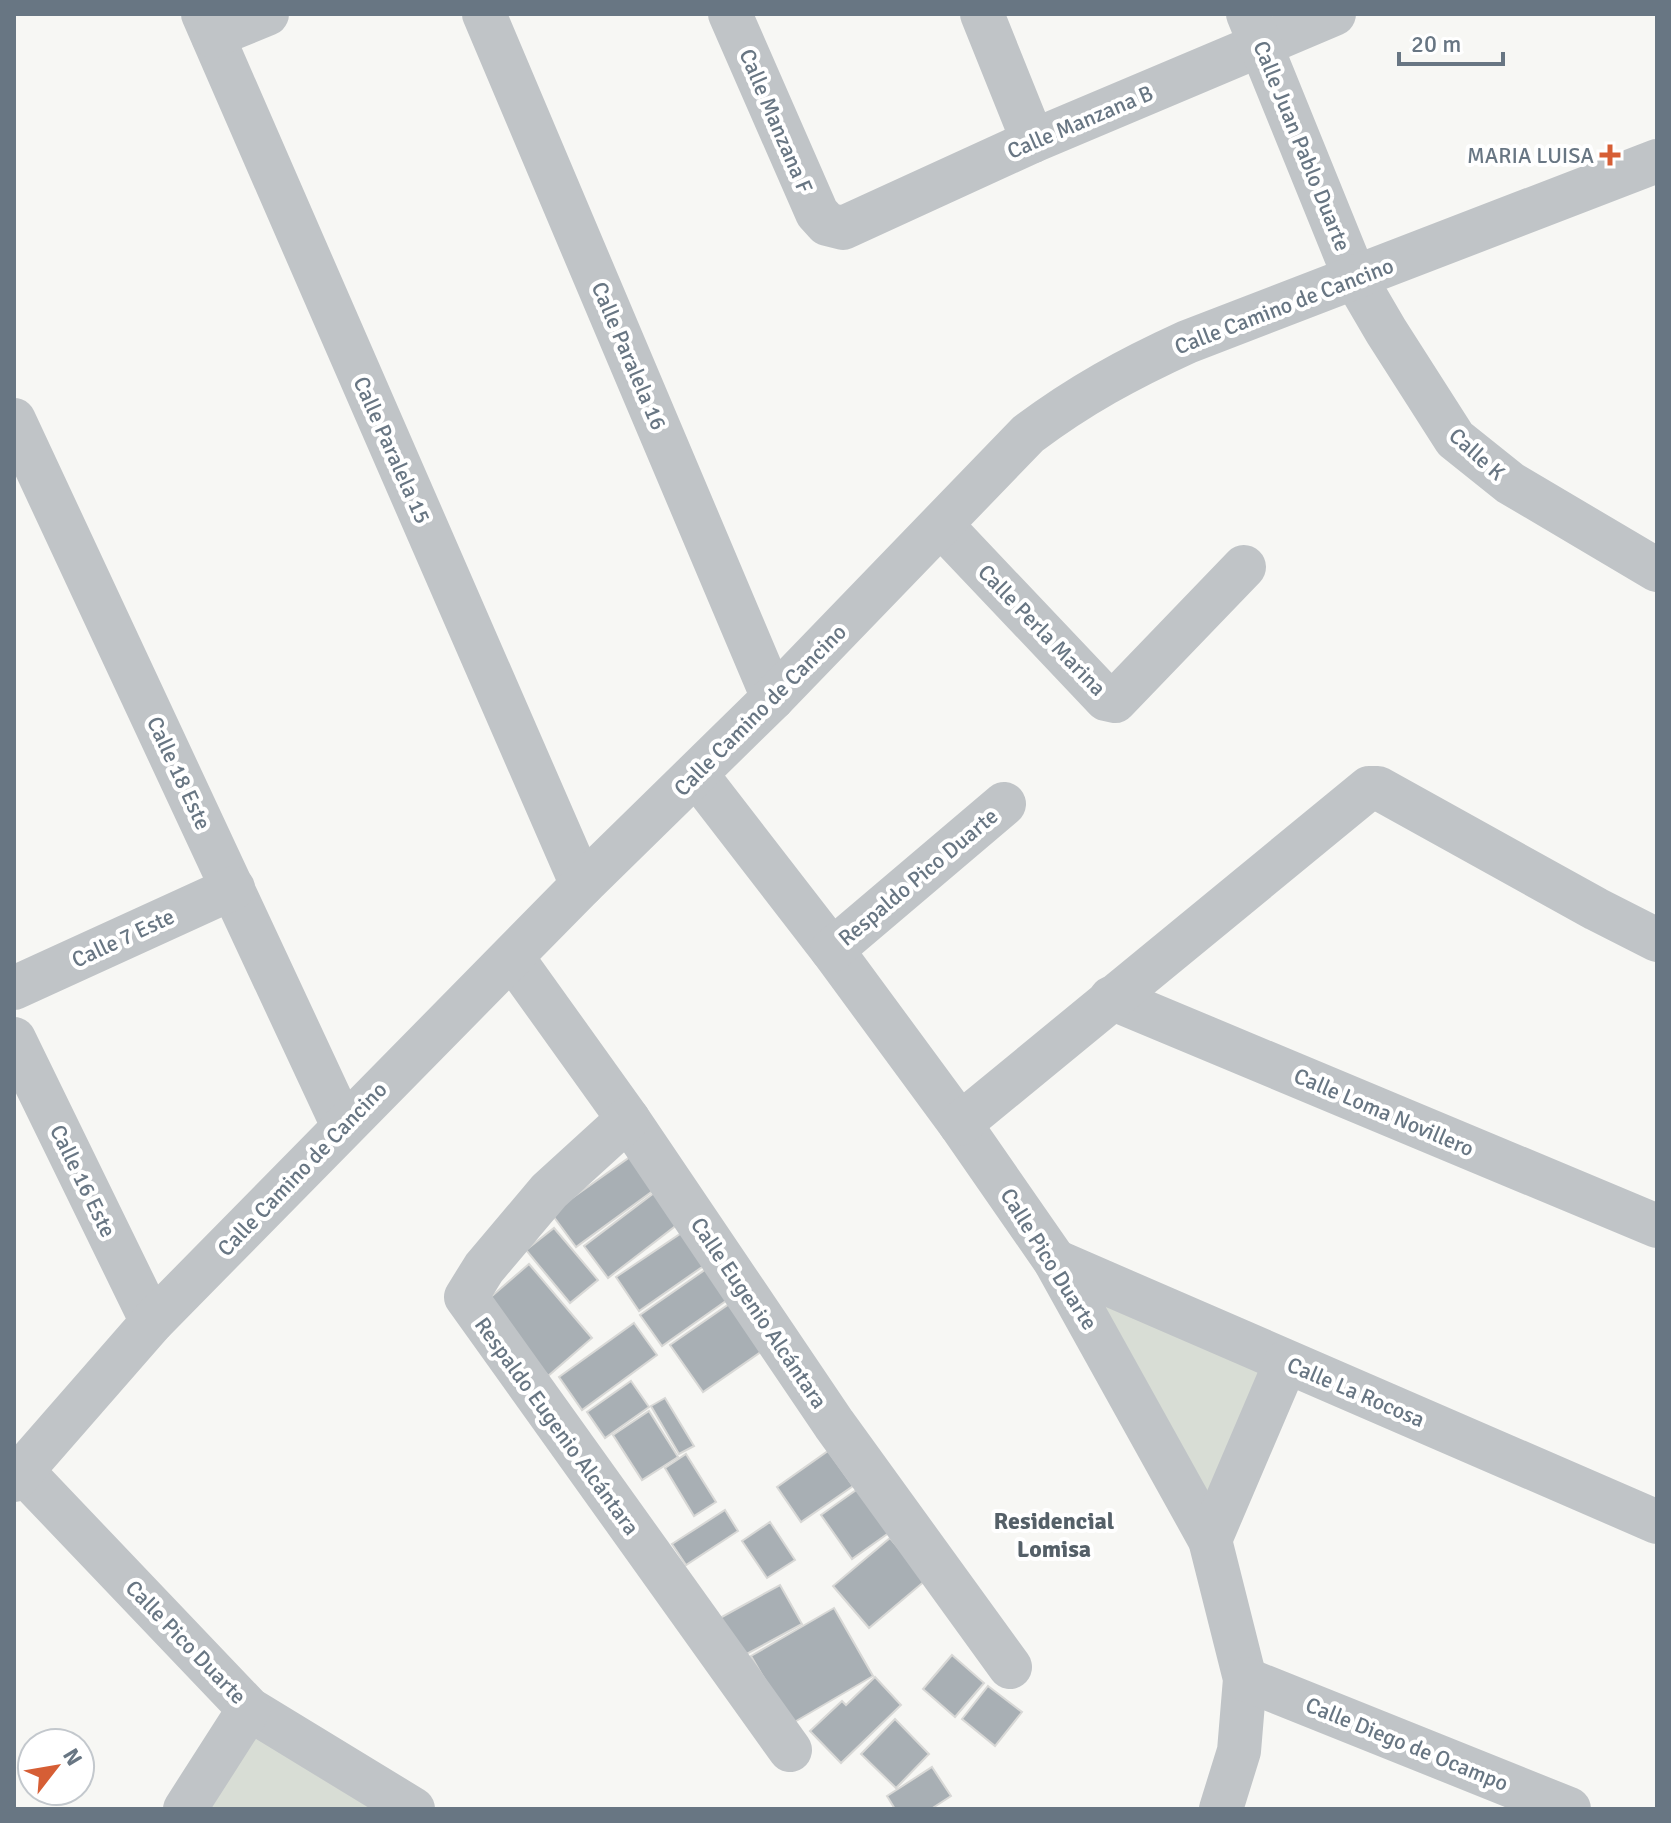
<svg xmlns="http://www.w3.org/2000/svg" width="1671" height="1823" font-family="Signika,sans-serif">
	<rect width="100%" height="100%" fill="#f7f7f4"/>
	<g fill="#d8ddd5">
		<polygon points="1075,1282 1275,1376 1212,1520"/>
		<polygon points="251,1735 372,1809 207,1809"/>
	</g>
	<g fill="#a8afb4" stroke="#d8d8d6" stroke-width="2">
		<polygon points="630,1157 654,1190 576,1247 551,1213"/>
		<polygon points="654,1193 678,1224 608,1278 584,1246"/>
		<polygon points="554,1228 598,1280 570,1303 526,1250"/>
		<polygon points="683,1232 705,1265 639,1311 616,1277"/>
		<polygon points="529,1264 592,1338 548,1376 485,1302"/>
		<polygon points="709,1267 730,1298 662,1346 640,1315"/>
		<polygon points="732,1302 765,1349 703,1392 670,1345"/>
		<polygon points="634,1323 657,1355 582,1410 559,1377"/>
		<polygon points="631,1381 649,1407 605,1438 587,1412"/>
		<polygon points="665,1398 694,1446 679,1454 651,1406"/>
		<polygon points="649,1411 678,1457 642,1480 613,1435"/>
		<polygon points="828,1451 853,1486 801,1522 777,1487"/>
		<polygon points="686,1454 716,1502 694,1516 665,1468"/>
		<polygon points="859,1488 890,1532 852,1559 821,1515"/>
		<polygon points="725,1510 738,1531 686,1565 672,1544"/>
		<polygon points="770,1522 795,1560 767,1578 742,1541"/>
		<polygon points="890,1538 926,1580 869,1628 833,1586"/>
		<polygon points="780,1585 802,1624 741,1657 720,1618"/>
		<polygon points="834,1608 873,1676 791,1724 751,1656"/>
		<polygon points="952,1655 984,1683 955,1717 923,1689"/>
		<polygon points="875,1677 901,1705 841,1763 810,1731 842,1701 846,1705"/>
		<polygon points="988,1686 1022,1712 995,1746 962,1719"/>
		<polygon points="895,1719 929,1754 896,1788 861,1754"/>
		<polygon points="932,1767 951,1796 931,1809 895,1809 887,1796"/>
	</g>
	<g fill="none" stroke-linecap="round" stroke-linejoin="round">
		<g stroke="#c0c4c7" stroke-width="44">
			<polyline points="203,14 582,885"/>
			<polyline points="484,14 773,698"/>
			<polyline points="730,14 817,213 827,224 843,228 1033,141 1334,14"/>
			<polyline points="982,14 1033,141"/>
			<polyline points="1248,14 1355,278 1386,331 1455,439 1510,483 1657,570"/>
			<polyline points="213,36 267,14"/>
			<polyline points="14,420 343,1126"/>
			<polyline points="942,526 1106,699 1115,701 1244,567"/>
			<polyline points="696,774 832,950 960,1124 1055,1261 1210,1540 1245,1679 1239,1751 1221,1809"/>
			<polyline points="832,950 1004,804"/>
			<polyline points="512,957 628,1119 834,1424 1010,1667"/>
			<polyline points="14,988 233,888"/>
			<polyline points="1111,998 1657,1226"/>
			<polyline points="14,1039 152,1322"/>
			<polyline points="628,1119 549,1191 484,1268 466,1297 790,1750"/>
			<polyline points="960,1124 1369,788 1378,788 1596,909 1657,940"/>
			<polyline points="1055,1261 1657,1522"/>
			<polyline points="23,1472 249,1709 413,1809"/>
			<path d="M14,1480L152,1322L582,885L773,698L1028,434C1080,395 1128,369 1187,342L1657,161"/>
			<polyline points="1210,1540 1286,1362"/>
			<polyline points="1245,1679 1569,1809"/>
			<polyline points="185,1809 249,1709"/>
		</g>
	</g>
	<path fill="#d65e35" stroke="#fff" stroke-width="3" d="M1606 143h8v8h8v8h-8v8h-8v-8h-8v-8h8z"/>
	<g text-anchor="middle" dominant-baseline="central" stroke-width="8" stroke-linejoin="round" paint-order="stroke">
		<g font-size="22" fill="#687683" stroke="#fff">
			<text transform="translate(776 121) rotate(67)">Calle Manzana F</text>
			<text transform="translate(1080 122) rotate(-23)">Calle Manzana B</text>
			<text transform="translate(1302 146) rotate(68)">Calle Juan Pablo Duarte</text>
			<text transform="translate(1284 306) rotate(-21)">Calle Camino de Cancino</text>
			<text transform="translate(629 356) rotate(67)">Calle Paralela 16</text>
			<text transform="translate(392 450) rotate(66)">Calle Paralela 15</text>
			<text transform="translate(1477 454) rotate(42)">Calle K</text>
			<text transform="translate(1042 630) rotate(46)">Calle Perla Marina</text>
			<text transform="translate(760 710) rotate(-45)">Calle Camino de Cancino</text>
			<text transform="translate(179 773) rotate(65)">Calle 18 Este</text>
			<text transform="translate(918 877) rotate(-40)">Respaldo Pico Duarte</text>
			<text transform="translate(123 938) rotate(-25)">Calle 7 Este</text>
			<text transform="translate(1384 1112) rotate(23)">Calle Loma Novillero</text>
			<text transform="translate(302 1169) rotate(-46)">Calle Camino de Cancino</text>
			<text transform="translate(83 1181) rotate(64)">Calle 16 Este</text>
			<text transform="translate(1049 1259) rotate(58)">Calle Pico Duarte</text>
			<text transform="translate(759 1313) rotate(56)">Calle Eugenio Alcántara</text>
			<text transform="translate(1356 1392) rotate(23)">Calle La Rocosa</text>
			<text transform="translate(557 1426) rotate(54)">Respaldo Eugenio Alcántara</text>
			<text transform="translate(186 1642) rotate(46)">Calle Pico Duarte</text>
			<text transform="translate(1407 1744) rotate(22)">Calle Diego de Ocampo</text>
		</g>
		<g font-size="22" fill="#687683" stroke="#fff" text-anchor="end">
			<text x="1594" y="155">MARIA LUISA</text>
		</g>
		<g font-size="24" font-weight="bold" fill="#556068" stroke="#fff">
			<text x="1054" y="1521">Residencial<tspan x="1054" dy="28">Lomisa</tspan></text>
		</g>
	</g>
	<rect width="1671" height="1823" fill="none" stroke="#687683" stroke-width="32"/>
	<g transform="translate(56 1767) rotate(59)"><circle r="38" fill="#ffffff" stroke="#c3c8cd" stroke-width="2"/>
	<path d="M0-6L14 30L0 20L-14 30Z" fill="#d65e35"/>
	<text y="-12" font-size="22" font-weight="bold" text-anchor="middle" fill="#687683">N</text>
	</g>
	<path d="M1399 52v12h104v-12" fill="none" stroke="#687683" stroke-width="4"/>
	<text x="1411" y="52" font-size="24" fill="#687683" stroke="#ffffff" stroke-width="6" paint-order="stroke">20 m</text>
</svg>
